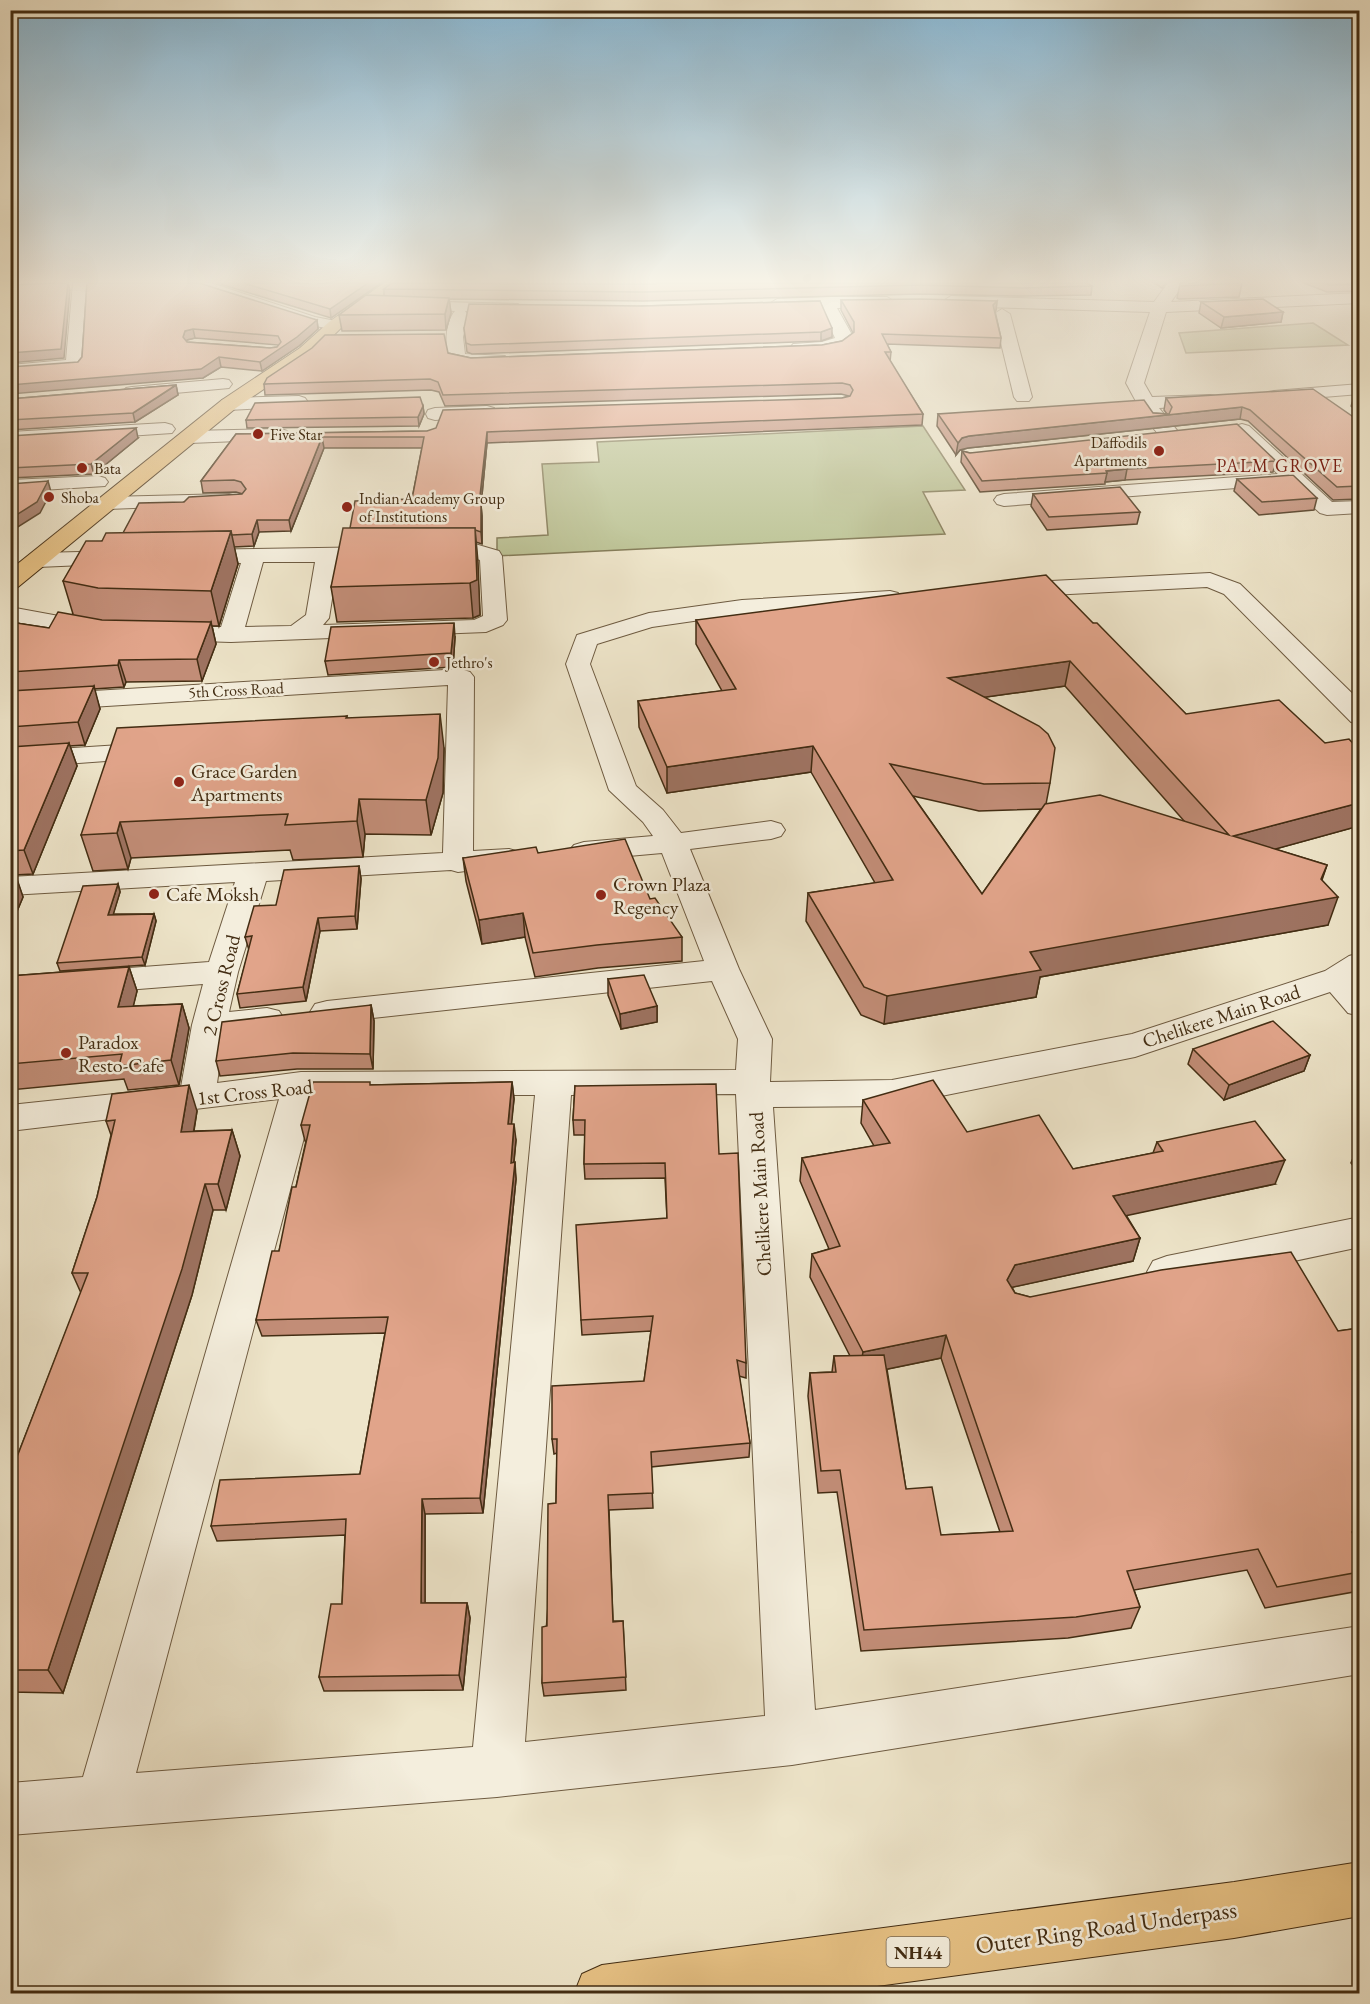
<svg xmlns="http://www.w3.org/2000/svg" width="1370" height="2004" font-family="'EB Garamond',serif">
	<rect width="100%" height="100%" fill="#eee5ca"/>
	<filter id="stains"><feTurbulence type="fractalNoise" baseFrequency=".00333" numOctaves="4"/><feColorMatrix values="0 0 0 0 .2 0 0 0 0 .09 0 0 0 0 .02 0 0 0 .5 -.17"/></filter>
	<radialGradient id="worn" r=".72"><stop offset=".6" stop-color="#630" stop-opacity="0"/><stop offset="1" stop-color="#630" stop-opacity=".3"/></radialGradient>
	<g fill="#bcc395" stroke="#807854" stroke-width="1.5">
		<polygon points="1313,323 1348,345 1186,353 1179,333"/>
		<polygon points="923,426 965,490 923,492 945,534 497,556 497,538 548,535 542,464 599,462 597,442"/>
	</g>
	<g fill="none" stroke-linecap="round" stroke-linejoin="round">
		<defs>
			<g id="minor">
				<polygon points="73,283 89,283 83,365 80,369 74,370 10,375 10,365 66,360"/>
				<polygon points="189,283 211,283 315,317 341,322 343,325 335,330 306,324 192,286"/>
				<path d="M1168,283H1184L1171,302L1360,293V303L1166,312L1144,383L1152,397L1210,395L1216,396L1219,400L1216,404L1210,405L1159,408L1180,434L1177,438C1172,439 1167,440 1162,437C1148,426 1135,399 1126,383L1150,312L951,306L943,301L951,296L1154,302Z"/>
				<polygon points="826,297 887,297 895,302 887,307 837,308 851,333 852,340 850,344 822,352 793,352 790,348 793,344 822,342 835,338 821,308 777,309 769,304 777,299"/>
				<path d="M405,301L518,304L520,307L512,312L465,311L468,315L463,337L465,354L505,356L508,360L505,364C487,368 469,366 451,362C444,349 445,322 455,311L399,309L397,306Z"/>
				<polygon points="1002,309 1010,314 1032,397 1029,401 1017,401 1014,397 994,314"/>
				<polygon points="223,379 229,380 232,384 229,388 132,397 126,396 123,392 126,388 132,387"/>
				<polygon points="1360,384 1360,394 1274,401 1268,400 1265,396 1268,392 1274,391"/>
				<polygon points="299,396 305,398 308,402 305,406 229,410 222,408 220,404 222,400 229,398"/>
				<polygon points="487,406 494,408 496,412 494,416 435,420 428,418 426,414 428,410 435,408"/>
				<polygon points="165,423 172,425 175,429 172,433 10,444 10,432"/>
				<polygon points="1242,424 1249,426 1332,502 1360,501 1360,513 1327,515 1320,513 1288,484 1004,506 997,504 994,500 997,496 1004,494 1278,474 1235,434 1232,430 1235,426"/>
				<polygon points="280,429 287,431 290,435 287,439 190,443 183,441 180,437 183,433 190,431"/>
				<polygon points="98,476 105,478 108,482 105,486 10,492 10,480"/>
				<polygon points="229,494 236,496 239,500 236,504 108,509 101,507 98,503 101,499 108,497"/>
				<path d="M475,544L499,551L502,556L507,620L503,625L486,632L231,642L169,640L161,638L157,633L161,628L169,626L221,627L241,563L182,562L179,557L182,552L190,550L382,547L390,549L393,554L390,559L338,561L329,618L323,625L474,620L483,616L480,560C463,554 443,561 425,557L422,552L425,547ZM263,562H315L306,615L291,626L245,627Z"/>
				<polygon points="121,551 129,553 132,558 129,563 38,567 30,565 27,560 30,555 38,553"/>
				<polygon points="1210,573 1240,584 1360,701 1360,724 1351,722 1224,594 1207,587 1013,597 1005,595 1002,590 1005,585 1013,583"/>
				<path d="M890,591L898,593L902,598L898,603L742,614L652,627L597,644L590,664L636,786L663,810L681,833L771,821L781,824L785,830L781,836L771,839L690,849L739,969L772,1039L770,1082L892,1080L1132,1034L1325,971L1349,956L1360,953V978L1356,981L1360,984V1016L1348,1013L1330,992L1135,1057L892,1106L773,1107L815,1710L1360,1626V1674L792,1765L497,1797L10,1835V1783L83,1777L279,1099L10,1131V1105L181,1087L192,1025L203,984L10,999V977L209,962L235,882L10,895V877L443,853L448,685L10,712V696L461,669L470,672L474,677L473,851L509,849L519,852L524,858L519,864L458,872L451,870L266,881L238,972L229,1012L267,1008L279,1011L284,1019L279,1027L224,1035L217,1083L301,1072L736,1070L738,1039L712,981L327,1023L315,1020L310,1012L315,1004L327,1001L704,961L662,853L584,860L574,857L569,851L574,845L584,842L653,836L643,822L609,790L566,664L577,635L649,613L742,600ZM736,1094L765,1716L525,1742L571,1095ZM535,1095L473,1747L136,1773L315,1096Z"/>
				<polygon points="10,607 97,623 105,625 109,630 105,635 97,637 10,621"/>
				<polygon points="152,743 161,745 165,751 161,757 10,768 10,752"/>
				<polygon points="1360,1217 1360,1247 1167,1288 1153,1283 1147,1272 1153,1261 1167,1256"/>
			</g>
			<polygon id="major" points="384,283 401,283 341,328 312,356 236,408 18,587 10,589 10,570 222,400 300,348 329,322"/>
			<polygon id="highway" points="1360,1862 1360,1916 1234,1938 818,1994 574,1994 582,1974 602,1965 1234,1882"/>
		</defs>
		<use href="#minor" stroke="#6e5b41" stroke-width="2"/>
		<use href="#major" stroke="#432d13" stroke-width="2"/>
		<use href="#highway" stroke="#432d13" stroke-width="2"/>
		<use href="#minor" fill="#f4eedd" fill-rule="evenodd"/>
		<use href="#major" fill="#e7c285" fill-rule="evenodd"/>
		<use href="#highway" fill="#e7c285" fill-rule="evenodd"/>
	</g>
	<g fill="#c28d77" stroke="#432d13" stroke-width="1.5" fill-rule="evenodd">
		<path d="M87,283L317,320L318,329L299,346L262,371L221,367L203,378L78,362L82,357ZM195,338L279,345L277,347L270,348L186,342L187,340Z"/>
		<polygon points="217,283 381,283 331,318"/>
		<polygon points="1154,283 1166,283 1162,288"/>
		<polygon points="1242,283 1239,297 1179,299 1177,298 1180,284"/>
		<polygon points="1304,283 1359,283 1359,291 1327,292"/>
		<polygon points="656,284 1092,286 1091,295 1022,296 919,294 643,301 449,299 451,313 446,330 342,331 339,315 384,296 384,289"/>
		<polygon points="841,300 997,301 996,310 995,311 1001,338 1000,348 887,344 891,352 890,362 923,414 922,425 487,443 481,505 482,516 482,544 476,542 480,615 473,618 337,622 331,587 350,528 412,499 422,448 324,448 291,531 259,532 254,546 234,547 238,564 219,626 212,626 216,644 202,681 126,682 124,687 94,689 100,709 85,745 70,746 77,766 33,874 15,875 23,897 10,928 10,622 49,628 73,614 63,581 102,541 123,533 184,502 243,494 236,492 203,493 201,481 236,434 427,431 842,398 849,396 841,394 445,406 439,392 431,390 265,395 264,384 448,353 471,358 822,345 842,341 853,333 841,310"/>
		<polygon points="820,301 832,337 821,341 472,354 467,352 464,328 643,306"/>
		<polygon points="1201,302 1283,312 1281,322 1221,328 1199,313"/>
		<polygon points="176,385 178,395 135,422 10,430 10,399"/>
		<polygon points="1359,394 1359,413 1351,406 1355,395"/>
		<polygon points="1166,398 1355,418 1359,419 1359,499 1333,500 1248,421 1240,419 968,448 960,450 956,455 937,426 938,414 1153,413 1167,414 1164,410"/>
		<polygon points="423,406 424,414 419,426 247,428 246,420"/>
		<polygon points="10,436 138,438 94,474 10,478"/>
		<polygon points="962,451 970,453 1276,461 1273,472 1125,480 1105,482 1105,484 980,492 961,462"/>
		<polygon points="1237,479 1317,498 1314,510 1259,515 1234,491"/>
		<polygon points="1033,494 1140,512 1137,524 1047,530 1031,506"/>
		<path d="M696,620L1093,623L1186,714L1359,750V826L1275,849L1327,865L1322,880L1328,925L1040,977L1036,997L884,1024L861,1015L806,921L808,893L875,883L811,772L667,793L639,727L638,701L722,691L696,644ZM1065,686L1185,822L1046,804L1050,783L985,697ZM913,796L979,811L1041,809L982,894Z"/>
		<polygon points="455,637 453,667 328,675 325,661"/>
		<polygon points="347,716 347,718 444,748 443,793 431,835 365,834 363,857 293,860 290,850 131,858 128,869 93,871 81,835"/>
		<polygon points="538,853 650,899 682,937 682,961 598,968 535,977 525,937 482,944 466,881 463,858"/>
		<polygon points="359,866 361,879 357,929 320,931 306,1001 240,1008 237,994 249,950 245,937 276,905"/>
		<polygon points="118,884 120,892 113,914 154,914 156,921 145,965 60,971 57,963"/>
		<polygon points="129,967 137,991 133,1006 182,1004 189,1028 179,1085 128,1090 124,1079 10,1090 10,976"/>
		<polygon points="608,979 657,1006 657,1022 621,1029 608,995"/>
		<polygon points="371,1005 374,1021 373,1069 297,1069 220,1076 216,1061"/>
		<polygon points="1193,1049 1310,1055 1304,1071 1224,1100 1188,1064"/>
		<polygon points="512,1082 514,1099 511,1124 516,1140 514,1162 516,1179 483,1513 425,1514 425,1603 467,1603 470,1618 463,1690 324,1691 319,1677 342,1604 345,1535 217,1541 211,1526 360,1474 385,1333 262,1336 256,1320 279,1251 296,1187 306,1141 305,1141 301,1125 370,1085"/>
		<polygon points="575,1086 719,1154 746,1363 746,1378 739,1376 750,1443 749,1457 651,1467 653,1508 609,1510 613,1621 623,1621 626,1690 544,1696 542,1683 556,1503 557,1453 554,1454 552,1439 644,1381 651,1331 582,1335 581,1320 667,1218 665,1178 585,1179 584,1164 585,1135 574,1135 573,1120"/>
		<path d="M863,1100L967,1132L1073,1169L1153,1153L1157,1142L1275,1184L1126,1215L1140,1238L1133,1261L1012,1287L1015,1293L1030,1297L1338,1331L1359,1328V1591L1265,1608L1247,1570L1134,1590L1140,1607L1131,1628L1068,1638L861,1651L837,1492L818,1493L808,1396L810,1373L832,1372L834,1356H850L810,1277L812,1254L829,1249L800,1181L802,1158L874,1146L861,1123ZM941,1358L1000,1532L941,1535L906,1489L887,1369Z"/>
		<polygon points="197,1111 194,1131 232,1130 240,1156 226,1210 213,1210 192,1295 63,1693 10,1692 10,1475 81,1293 72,1273 97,1197 111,1135 106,1121"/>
		<polygon points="1359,1144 1359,1174 1351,1163"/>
	</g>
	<g fill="#9e7361" stroke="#432d13" stroke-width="1.5">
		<polygon points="68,283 70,290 64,358 10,363 10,353"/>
		<polygon points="368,283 381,283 331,318 330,309"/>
		<polygon points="449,298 451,313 446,330 445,314"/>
		<polygon points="997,301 996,310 992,315 993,305"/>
		<polygon points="1283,312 1281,322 1221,328 1224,317"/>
		<polygon points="317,320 318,329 299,346 262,371 260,362"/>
		<polygon points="832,328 832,337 821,341 821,332"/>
		<polygon points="193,329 195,338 187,340 185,346 183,337 185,331"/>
		<polygon points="219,357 221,367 203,378 10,394 10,385"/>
		<polygon points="176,385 178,395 135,422 133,413"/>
		<polygon points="423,406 424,414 419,426 418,417"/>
		<polygon points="1242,407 1240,419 968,448 960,450 956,455 958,443 962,438 969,436"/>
		<polygon points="136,428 138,438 94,474 91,464"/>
		<polygon points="487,432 487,443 480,516 479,505"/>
		<polygon points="322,437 324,448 291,531 289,520"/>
		<polygon points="1127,469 1125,480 1105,482 1107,473 1106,471"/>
		<polygon points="48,481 51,492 40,513 10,532 10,519"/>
		<polygon points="481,505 482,516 482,544 481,532"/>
		<polygon points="257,520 259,532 254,546 252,534"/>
		<polygon points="475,528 478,562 480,615 473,618 470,583"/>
		<polygon points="231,531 238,564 219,626 211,591"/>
		<polygon points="211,622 216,644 202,681 197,659"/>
		<polygon points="454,623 455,637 453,667 451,653"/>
		<polygon points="119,660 126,682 124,687 118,665"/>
		<polygon points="1070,661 1065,686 944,703 948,678"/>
		<polygon points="94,686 100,709 85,745 78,722"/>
		<polygon points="440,714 444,748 443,793 431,835 426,800"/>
		<polygon points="69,743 77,766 33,874 24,850"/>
		<polygon points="813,746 811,772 667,793 667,767"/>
		<polygon points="359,799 365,834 363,857 357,821"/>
		<polygon points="1359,803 1359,826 1225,863 1233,836"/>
		<polygon points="120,822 131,858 128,869 117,833"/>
		<polygon points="1327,865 1317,892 1338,897 1328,925 1040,977 1036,997 884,1024 887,996 1030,952 1321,879"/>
		<polygon points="359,866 361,879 357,929 355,916"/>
		<polygon points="15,873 23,897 10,928 10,882"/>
		<polygon points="118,884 120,892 111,922 108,915"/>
		<polygon points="523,913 525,937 482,944 479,920"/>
		<polygon points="154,914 156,921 145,965 142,957"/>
		<polygon points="318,918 320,931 306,1001 303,987"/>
		<polygon points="129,967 137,991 127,1032 118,1007"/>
		<polygon points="182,1004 189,1028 179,1085 171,1060"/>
		<polygon points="371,1005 374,1021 373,1069 370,1054"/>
		<polygon points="657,1006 657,1022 621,1029 620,1014"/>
		<polygon points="1310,1055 1304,1071 1224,1100 1229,1085"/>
		<polygon points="512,1082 514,1099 510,1140 508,1124"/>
		<polygon points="189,1085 197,1111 189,1158 181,1132"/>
		<polygon points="514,1124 516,1140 512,1179 511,1163"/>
		<polygon points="232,1130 240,1156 226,1210 218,1184"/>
		<polygon points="1285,1160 1275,1184 1106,1220 1113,1196"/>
		<polygon points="515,1162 516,1179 483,1513 480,1498"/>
		<polygon points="205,1184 213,1210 192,1295 63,1693 48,1670"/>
		<polygon points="1140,1238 1133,1261 1009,1288 1007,1280 1015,1265"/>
		<polygon points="946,1335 941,1358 859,1375 863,1352"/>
		<polygon points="422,1499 425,1514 425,1618 421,1603"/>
		<polygon points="467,1603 470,1618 463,1690 459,1675"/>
	</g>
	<g fill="#e1a48a" stroke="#432d13" stroke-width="1.5" fill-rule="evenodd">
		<polygon points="56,283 68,283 61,349 10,353 10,285"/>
		<path d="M87,283H199L317,320L297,337L260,362L219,357L201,369L10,385V367L78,362L82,357ZM193,329L278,336L281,342L277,347L270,348L187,342L183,337L185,331Z"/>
		<polygon points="243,283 368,283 330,309"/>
		<polygon points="392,283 656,284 657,283 1087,283 1092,286 1023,288 920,285 643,292 384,289"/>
		<polygon points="1180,283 1242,283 1182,286 1180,284"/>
		<polygon points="1323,283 1359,283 1359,284 1329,285"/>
		<polygon points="366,295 449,298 445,314 339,315"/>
		<polygon points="920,299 997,301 993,305 1001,338 882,334 891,352 885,352 923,414 487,432 479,505 481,505 481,532 475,530 475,528 350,528 355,501 412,499 424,437 322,437 289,520 257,520 252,534 232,535 231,531 123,533 139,503 184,502 189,497 242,494 246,489 241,482 234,480 201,481 236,434 427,431 436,428 443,410 842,398 850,396 853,390 850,385 842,383 443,395 438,382 430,379 264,384 267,378 312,348 325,335 444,334 448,353 471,358 822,345 842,341 854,332 854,322 841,300"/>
		<polygon points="1263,299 1283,312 1224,317 1201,302"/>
		<polygon points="820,301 832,328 821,332 471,345 466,343 464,328 469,304 643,306"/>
		<polygon points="176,385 133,413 10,420 10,399"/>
		<polygon points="1313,389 1355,418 1359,419 1359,486 1337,487 1250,410 1242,407 969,436 962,438 958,443 938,414 1144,400 1153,413 1169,414 1172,407 1166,398"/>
		<polygon points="420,397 423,406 418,417 246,420 255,403"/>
		<polygon points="1237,424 1276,461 1127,469 1106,471 1107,473 982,481 962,451 970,453"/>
		<polygon points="136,428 91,464 10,468 10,436"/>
		<polygon points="1293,475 1317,498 1262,502 1237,479"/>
		<polygon points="48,481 37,502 10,519 10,484"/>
		<polygon points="1120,487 1140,512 1049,517 1033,494"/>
		<polygon points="343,528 475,528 477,580 470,583 331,587"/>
		<polygon points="231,531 211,591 98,588 63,581 86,541 102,541 106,533"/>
		<path d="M1046,575L1093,623H1097L1186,714L1279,700L1325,743L1349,739L1359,750V803L1233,836L1327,865L1321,879L1338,897L1030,952L1041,970L887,996L864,987L808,893L893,880L813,746L667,767L638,701L736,689L696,620ZM1070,661L1229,835L1100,795L1045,804L982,894L890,764L984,784L1050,783L1055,748L1048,734L1039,726L948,678Z"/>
		<polygon points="58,612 102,620 211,622 197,659 119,660 118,665 10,672 10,622 49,628"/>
		<polygon points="454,623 451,653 325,661 331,627"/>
		<polygon points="94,686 78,722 10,727 10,691"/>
		<polygon points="440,714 438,758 426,800 359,799 357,821 285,825 288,814 120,822 117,833 81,835 117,728 347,716 346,718"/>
		<polygon points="69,743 24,850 10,851 10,747"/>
		<polygon points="625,839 650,899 655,898 682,937 597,945 533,953 523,913 479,920 463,858 536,847 538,853"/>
		<polygon points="359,866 355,916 318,918 303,987 237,994 252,936 245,937 254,906 276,905 284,870"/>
		<polygon points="10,873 15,873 10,882"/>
		<polygon points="118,884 108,915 154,914 142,957 57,963 83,886"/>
		<polygon points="129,967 118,1007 182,1004 171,1060 119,1066 122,1054 10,1064 10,976"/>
		<polygon points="644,975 657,1006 620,1014 608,979"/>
		<polygon points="371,1005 370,1054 293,1053 216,1061 222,1022"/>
		<polygon points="1273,1021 1310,1055 1229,1085 1193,1049"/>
		<polygon points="933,1080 967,1132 1039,1115 1073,1169 1163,1151 1157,1142 1255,1121 1285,1160 1113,1196 1140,1238 1015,1265 1007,1280 1015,1293 1030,1297 1161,1270 1291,1252 1338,1331 1359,1328 1359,1531 1352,1532 1359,1546 1359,1572 1277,1587 1258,1549 1127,1571 1140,1607 1076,1617 864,1630 840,1470 821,1471 810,1373 836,1372 834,1356 884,1355 906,1489 932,1487 941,1535 1013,1531 946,1335 863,1352 812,1254 840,1246 802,1158 890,1143 863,1100"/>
		<polygon points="313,1082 370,1082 370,1085 512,1082 508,1124 514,1124 511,1163 515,1162 480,1498 422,1499 421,1603 467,1603 459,1675 319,1677 331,1604 342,1604 346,1519 211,1526 220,1480 360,1474 388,1317 256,1320 272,1251 279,1251 292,1187 296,1187 310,1125 301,1125"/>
		<polygon points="716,1084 719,1154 738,1153 746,1363 737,1360 750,1443 651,1452 653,1493 608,1495 613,1622 623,1621 626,1677 542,1683 542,1627 547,1626 548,1504 556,1503 557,1439 552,1439 552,1386 644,1381 653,1316 581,1320 576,1225 667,1218 665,1163 584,1164 585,1120 573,1120 575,1086"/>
		<polygon points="189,1085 181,1132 232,1130 218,1184 205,1184 182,1269 48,1670 10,1670 10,1475 88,1273 72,1273 97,1197 115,1120 106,1121 112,1094"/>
	</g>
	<linearGradient id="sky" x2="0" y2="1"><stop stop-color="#88b8d5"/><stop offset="0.5" stop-color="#f7f3e7"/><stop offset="1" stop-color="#f7f3e7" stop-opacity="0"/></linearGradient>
	<rect width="1370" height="563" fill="url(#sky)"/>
	<g fill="#8f2418" stroke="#f4eedd" stroke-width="2">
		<circle cx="258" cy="434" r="6"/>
		<circle cx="1159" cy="451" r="6"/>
		<circle cx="82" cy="468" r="6"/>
		<circle cx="49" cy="497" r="6"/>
		<circle cx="347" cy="507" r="6"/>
		<circle cx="434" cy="662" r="6"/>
		<circle cx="179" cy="782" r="6"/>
		<circle cx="154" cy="894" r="6"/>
		<circle cx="601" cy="895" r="6"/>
		<circle cx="66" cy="1053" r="6"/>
	</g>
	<g text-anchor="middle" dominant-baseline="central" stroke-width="5" stroke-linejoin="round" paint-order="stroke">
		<g font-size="16" fill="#432d13" stroke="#f4eedd" text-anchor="start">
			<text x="270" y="434">Five Star</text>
			<text x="1147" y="442" text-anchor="end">Daffodils<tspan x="1147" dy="18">Apartments</tspan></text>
			<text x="94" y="468">Bata</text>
			<text x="61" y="497">Shoba</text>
			<text x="359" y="498">Indian Academy Group<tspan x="359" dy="18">of Institutions</tspan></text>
			<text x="446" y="662">Jethro's</text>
		</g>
		<g font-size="16" fill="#432d13" stroke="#f4eedd">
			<text transform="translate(236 690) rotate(-3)">5th Cross Road</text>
		</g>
		<g font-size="18" letter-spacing="1.5" fill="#7a1f14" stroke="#f4eedd">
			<text x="1280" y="465">PALM GROVE</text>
		</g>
		<rect fill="#f4eedd" stroke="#786750" stroke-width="1.5" x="886.5" y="1937" width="63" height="30" rx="4.5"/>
		<g font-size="18" font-weight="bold" fill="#432d13">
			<text x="918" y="1952">NH44</text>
		</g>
		<g font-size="20" fill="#432d13" stroke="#f4eedd" text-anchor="start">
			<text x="191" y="771">Grace Garden<tspan x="191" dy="23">Apartments</tspan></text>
			<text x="613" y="884">Crown Plaza<tspan x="613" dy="23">Regency</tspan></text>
			<text x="166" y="894">Cafe Moksh</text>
			<text x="78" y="1042">Paradox<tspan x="78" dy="23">Resto-Cafe</tspan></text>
		</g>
		<g font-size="20" fill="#432d13" stroke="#f4eedd">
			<text transform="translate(221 985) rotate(-76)">2 Cross Road</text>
			<text transform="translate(1221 1016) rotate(-18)">Chelikere Main Road</text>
			<text transform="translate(255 1092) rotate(-6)">1st Cross Road</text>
			<text transform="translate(760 1194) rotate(-93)">Chelikere Main Road</text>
		</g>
		<g font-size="24" fill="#432d13" stroke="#f4eedd">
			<text transform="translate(1106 1927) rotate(-8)">Outer Ring Road Underpass</text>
		</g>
	</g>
	<rect width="1370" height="2004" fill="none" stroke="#eee5ca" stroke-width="36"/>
	<rect x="12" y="12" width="1346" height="1980" fill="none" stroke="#432d13" stroke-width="3"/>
	<rect x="18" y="18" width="1334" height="1968" fill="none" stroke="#432d13" stroke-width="1.5"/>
	<rect width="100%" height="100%" filter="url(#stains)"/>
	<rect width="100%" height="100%" fill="url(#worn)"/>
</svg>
